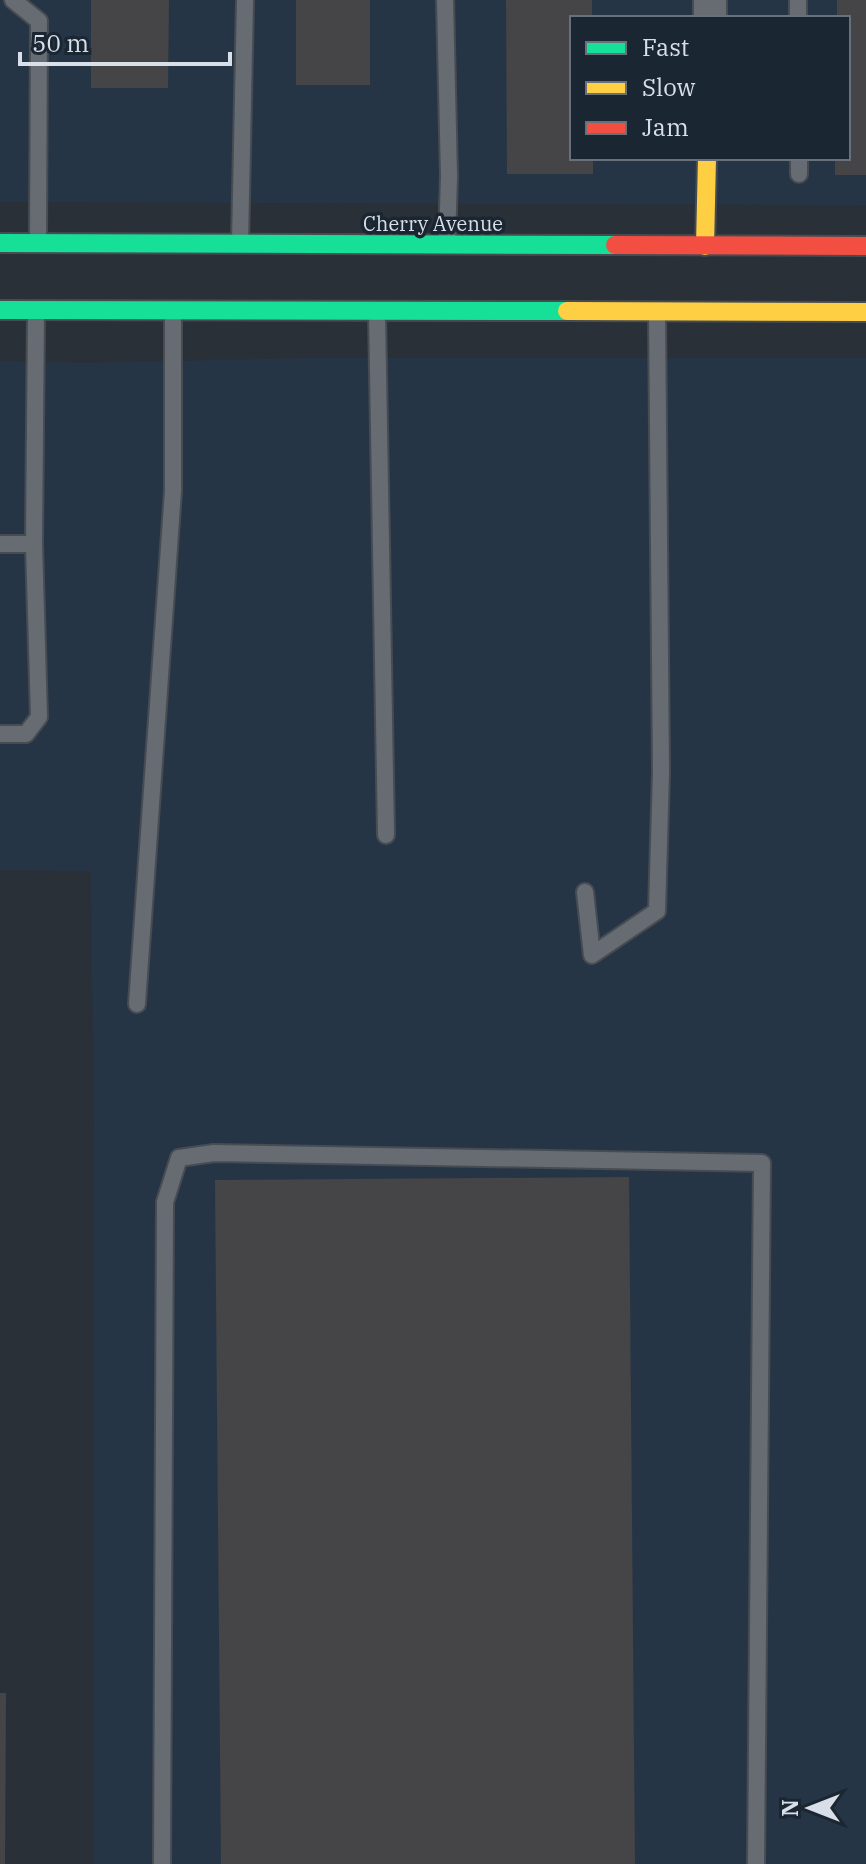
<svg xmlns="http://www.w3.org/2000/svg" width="866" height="1864" font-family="'IBM Plex Serif',serif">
	<rect width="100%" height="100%" fill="#2a3037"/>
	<g fill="#263546" fill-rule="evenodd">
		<path d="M0,0H866V205L0,202ZM572,18H848V158H572Z"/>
		<polygon points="311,358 866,358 866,1864 94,1864 94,1130 91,871 0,870 0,361 85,363"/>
	</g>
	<g fill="#454446">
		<polygon points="91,0 169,0 168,88 91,88"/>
		<rect x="296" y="0" width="74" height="85"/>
		<polygon points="506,0 592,0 592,18 572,18 572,158 593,158 593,174 507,174"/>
		<polygon points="837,0 866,0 866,175 835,175 835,158 848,158 848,18 837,18"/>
		<polygon points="629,1177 635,1864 221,1864 215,1180"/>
		<polygon points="0,1693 6,1693 5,1864 0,1864"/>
	</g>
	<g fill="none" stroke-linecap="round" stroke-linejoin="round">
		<defs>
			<g id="lane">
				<polyline points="13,0 39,21 38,242"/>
				<polyline points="445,0 449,176 447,242"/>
				<polyline points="798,0 798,18"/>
				<polyline points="799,158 799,174"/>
				<polyline points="240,243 245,0"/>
				<polyline points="377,313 386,835"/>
				<polyline points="0,544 34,544"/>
				<polyline points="0,734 26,734 39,717 34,544 36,312"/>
				<polyline points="585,892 592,955 657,911 661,772 657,313"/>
				<polyline points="137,1004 173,491 173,312"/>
				<polyline points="162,1864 165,1202 179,1158 214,1153 762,1163 756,1864"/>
			</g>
			<polyline id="street" points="710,18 710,0"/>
			<g id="fast">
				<polyline points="0,243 615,245"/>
				<polyline points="0,310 567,311"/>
			</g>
			<g id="slow">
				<polyline points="705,246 707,158"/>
				<polyline points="567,311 866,312"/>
			</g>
			<polyline id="jam" points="615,245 866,246"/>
		</defs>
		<use href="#lane" stroke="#474c53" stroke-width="20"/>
		<use href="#street" stroke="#474c53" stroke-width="36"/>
		<use href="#fast" stroke="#474c53" stroke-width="22"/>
		<use href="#slow" stroke="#474c53" stroke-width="22"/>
		<use href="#jam" stroke="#474c53" stroke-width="22"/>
		<use href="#lane" stroke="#666c72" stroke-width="16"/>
		<use href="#street" stroke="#666c72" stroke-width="32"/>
		<use href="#fast" stroke="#16e098" stroke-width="18"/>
		<use href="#slow" stroke="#ffcf43" stroke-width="18"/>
		<use href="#jam" stroke="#f24e42" stroke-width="18"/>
	</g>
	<g text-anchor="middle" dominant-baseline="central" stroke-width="7" stroke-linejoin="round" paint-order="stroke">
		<g font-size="20" fill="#d8dfe8" stroke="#1b2633">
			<text x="433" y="223">Cherry Avenue</text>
		</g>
	</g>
	<rect x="570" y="16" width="280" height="144" fill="#1b2633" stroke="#67707b" stroke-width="2"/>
	<rect x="586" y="42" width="40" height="12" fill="#16e098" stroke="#67707b" stroke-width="2"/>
	<text x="642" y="56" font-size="24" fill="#d8dfe8">Fast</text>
	<rect x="586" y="82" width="40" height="12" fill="#ffcf43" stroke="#67707b" stroke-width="2"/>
	<text x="642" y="96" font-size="24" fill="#d8dfe8">Slow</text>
	<rect x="586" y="122" width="40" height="12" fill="#f24e42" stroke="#67707b" stroke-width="2"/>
	<text x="642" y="136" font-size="24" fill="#d8dfe8">Jam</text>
	<g transform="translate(810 1808) rotate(270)" stroke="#1b2633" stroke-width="6" paint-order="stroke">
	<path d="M0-6L14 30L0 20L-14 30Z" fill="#d8dfe8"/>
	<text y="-12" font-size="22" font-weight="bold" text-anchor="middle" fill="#d8dfe8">N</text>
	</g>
	<path d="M20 52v12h210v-12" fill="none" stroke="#d8dfe8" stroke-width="4"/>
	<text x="32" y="52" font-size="24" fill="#d8dfe8" stroke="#1b2633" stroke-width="6" paint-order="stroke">50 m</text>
</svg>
